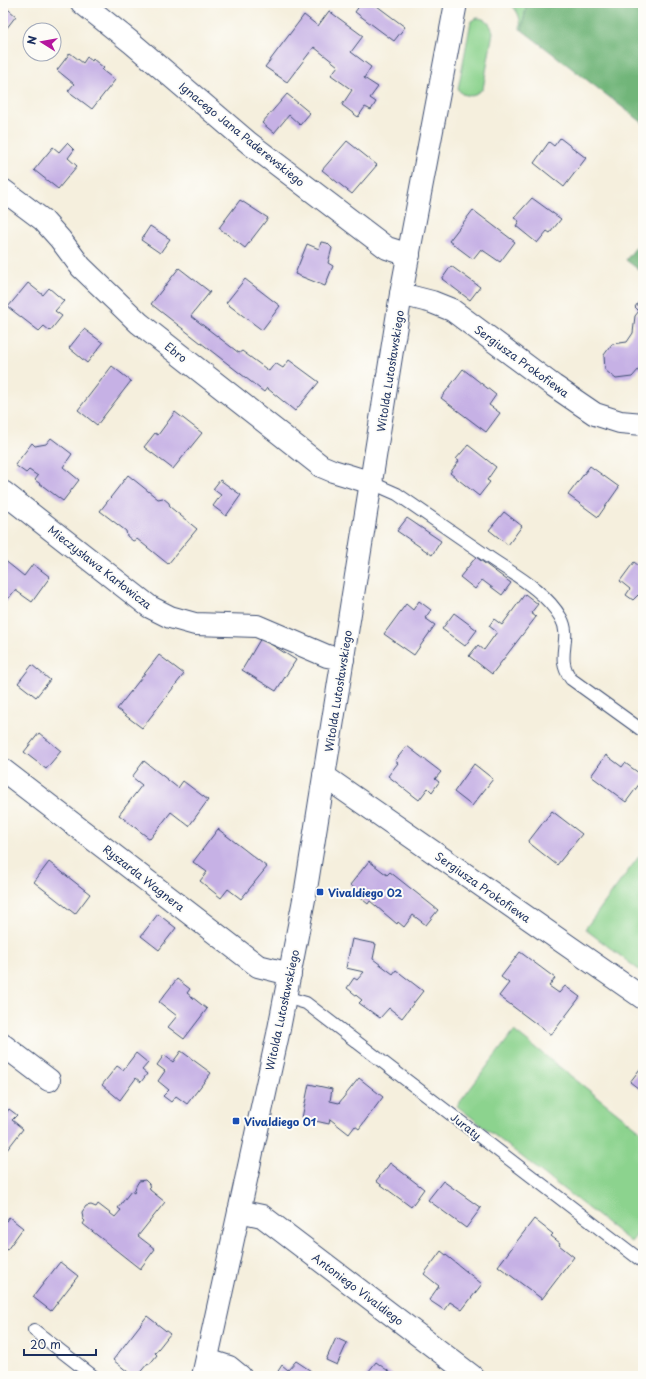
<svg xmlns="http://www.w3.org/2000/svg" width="646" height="1379" font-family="'Playpen Sans',sans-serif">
	<rect width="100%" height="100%" fill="#fdfcf7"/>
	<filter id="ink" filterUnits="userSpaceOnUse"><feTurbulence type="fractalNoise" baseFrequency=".025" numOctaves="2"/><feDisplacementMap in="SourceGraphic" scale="8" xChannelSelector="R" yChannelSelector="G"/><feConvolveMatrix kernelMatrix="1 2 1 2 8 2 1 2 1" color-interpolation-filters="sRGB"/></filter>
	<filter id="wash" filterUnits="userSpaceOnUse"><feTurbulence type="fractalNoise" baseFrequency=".012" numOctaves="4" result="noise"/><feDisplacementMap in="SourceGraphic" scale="16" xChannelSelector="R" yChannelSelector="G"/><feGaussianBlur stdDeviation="0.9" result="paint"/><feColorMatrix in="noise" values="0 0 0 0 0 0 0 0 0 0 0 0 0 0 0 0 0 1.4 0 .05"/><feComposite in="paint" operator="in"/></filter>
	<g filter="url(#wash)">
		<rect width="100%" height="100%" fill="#f5efdd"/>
		<g fill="#8cd38e" stroke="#548176">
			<path d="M509,3H527L522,30L520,29C522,19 517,9 509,3Z"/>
			<path d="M476,18C486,18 490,23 493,32L483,89L472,96L462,94L458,89L471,21Z"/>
			<polygon points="643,851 643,973 585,929"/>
			<polygon points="514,1031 643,1133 643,1227 631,1242 457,1106"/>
		</g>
		<g fill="#71b579" stroke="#46726c">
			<polygon points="527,3 643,3 643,123 522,30"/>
			<polygon points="643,238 643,273 626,260"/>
		</g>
		<g id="blocks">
			<g fill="#c6b1e5">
				<polygon points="358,3 373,3 405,27 394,41 355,12 360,5"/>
				<polygon points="3,5 16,16 3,33"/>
				<polygon points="329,11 363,36 351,52 371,67 364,78 378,87 370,98 376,102 371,110 365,107 358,117 342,105 352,90 331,75 338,66 314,47 287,82 265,67 304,15 318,26"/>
				<polygon points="70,53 83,63 87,57 92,61 93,59 104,68 102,70 115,80 92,109 68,91 74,84 57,70"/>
				<polygon points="287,94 310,113 300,125 289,115 274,133 262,123"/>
				<polygon points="560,138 586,158 564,187 534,163 549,142 554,146"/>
				<polygon points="347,141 377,165 352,194 322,170"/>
				<polygon points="67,143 74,150 68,158 77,166 58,189 34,170 53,147 59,152"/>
				<polygon points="532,198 561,219 550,233 547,231 537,243 516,226 519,221 514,218"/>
				<polygon points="240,200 268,218 245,248 219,228"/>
				<polygon points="473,210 515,242 500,262 481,249 473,259 449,241"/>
				<polygon points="150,226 170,239 160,253 141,240"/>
				<polygon points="321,242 327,243 332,248 328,263 333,266 325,286 295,274 307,244 319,249"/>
				<polygon points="451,266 480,287 470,300 442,279"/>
				<polygon points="179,268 210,292 191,316 239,353 242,351 269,371 275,363 283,368 289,360 319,382 295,411 267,388 264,392 151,304"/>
				<polygon points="245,279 280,306 262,330 226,303"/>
				<polygon points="28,283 43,295 49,288 64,301 55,311 62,316 50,331 44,326 39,331 8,307"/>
				<polygon points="643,296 643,369 639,369 632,377 616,379 605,370 604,355 612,344 627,342 633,333 635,316 639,311 635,307"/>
				<polygon points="84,329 103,343 87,363 69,348"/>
				<polygon points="112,366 131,381 97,425 78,410"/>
				<polygon points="463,369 496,395 489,405 500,413 486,432 441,398"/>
				<polygon points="175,412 202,433 173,469 144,447 155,433 158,435"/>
				<polygon points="51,438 72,454 63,467 79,480 63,501 35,480 38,476 29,470 26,473 15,465 32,443 35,446 46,444"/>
				<polygon points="468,445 496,467 487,480 490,482 479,496 450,473 459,461 456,459"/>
				<polygon points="590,466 619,487 598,517 568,495"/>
				<polygon points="128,475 158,499 163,498 169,503 170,507 197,529 168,564 137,539 133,541 127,536 126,531 100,511"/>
				<polygon points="220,480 241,495 226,516 213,506 221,495 213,489"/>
				<polygon points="504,512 522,526 508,545 489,530"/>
				<polygon points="407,518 441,541 432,555 397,531"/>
				<polygon points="476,557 511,583 502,595 482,580 475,589 460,577"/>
				<polygon points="3,559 24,576 33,564 50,577 32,602 15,590 3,606"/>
				<polygon points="634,562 643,569 643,599 638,595 633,600 626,595 630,589 620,581"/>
				<polygon points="525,594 538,604 531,613 536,617 492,674 469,656 478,645 484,650 497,632 489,626 494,619 502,625"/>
				<polygon points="419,601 431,610 425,618 435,625 414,655 384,634 406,604 413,610"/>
				<polygon points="454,613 477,630 465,646 442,629"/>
				<polygon points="261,638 296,660 276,691 242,670"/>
				<polygon points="159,655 184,674 142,728 117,709"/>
				<polygon points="32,665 50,680 36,697 18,683"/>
				<polygon points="39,733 61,751 46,769 24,752"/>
				<polygon points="407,746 441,772 435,779 439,782 432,792 428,788 419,800 388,776 398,763 395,761"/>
				<polygon points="606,755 622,767 625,763 643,776 643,779 626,802 591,776"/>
				<polygon points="144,761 178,788 183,781 208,800 189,826 171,812 150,839 119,815 142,785 132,777"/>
				<polygon points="474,764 493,779 472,806 454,792"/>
				<polygon points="552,811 582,834 557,865 528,842"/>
				<polygon points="218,829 267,867 241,899 228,889 221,898 200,881 207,872 193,862"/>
				<polygon points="369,861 387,875 390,872 438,910 426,925 413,915 404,927 398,922 397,924 370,901 368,904 352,891 354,888 350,885"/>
				<polygon points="49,862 90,894 75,914 34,882"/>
				<polygon points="158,914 176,928 159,950 141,936"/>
				<polygon points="352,939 376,944 373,959 393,974 396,970 423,991 402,1018 389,1008 380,1018 359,1003 362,1000 347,988 354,978 357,980 364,972 346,968"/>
				<polygon points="520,952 555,978 549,986 559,993 565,986 580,997 551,1035 499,996 509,983 501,977"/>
				<polygon points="177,979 190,989 187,993 207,1009 184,1039 168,1027 177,1016 159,1002"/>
				<polygon points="181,1051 211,1073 187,1104 176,1096 171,1102 163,1096 169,1090 158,1081 165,1071 157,1065 164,1055 173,1062"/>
				<polygon points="136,1053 148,1063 142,1070 147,1074 141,1082 136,1078 120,1100 102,1085 117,1066 123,1070"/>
				<polygon points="643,1065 643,1092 630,1082"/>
				<polygon points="359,1078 383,1097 359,1129 355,1126 349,1134 330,1119 329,1124 302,1118 309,1084 332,1089 330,1101 339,1103"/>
				<polygon points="9,1109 17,1115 12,1120 23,1129 3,1155 3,1113 5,1115"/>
				<polygon points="390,1163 424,1189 411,1207 376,1181"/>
				<polygon points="145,1180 149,1184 150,1190 165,1202 138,1236 155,1249 140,1269 83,1224 85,1221 83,1219 82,1212 86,1206 91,1205 96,1207 98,1204 115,1217 121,1210 118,1208 131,1191 134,1193 136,1186 139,1181"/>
				<polygon points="443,1181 481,1208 466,1228 428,1200"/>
				<polygon points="9,1217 23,1228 7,1250 3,1247 3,1225"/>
				<polygon points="534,1219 553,1234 551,1236 560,1243 559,1245 574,1257 542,1299 498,1266"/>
				<polygon points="441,1251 482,1284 462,1310 450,1302 444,1310 429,1300 439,1286 424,1274"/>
				<polygon points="60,1262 78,1276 51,1311 33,1297"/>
				<polygon points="147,1316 170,1334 155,1353 157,1355 149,1365 148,1363 137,1376 133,1376 113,1360"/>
				<polygon points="336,1338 347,1343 337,1365 326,1360"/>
				<polygon points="296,1361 311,1371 308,1376 275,1376 282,1365 288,1370"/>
				<polygon points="376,1362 395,1376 365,1376"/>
			</g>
		</g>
	</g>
	<g filter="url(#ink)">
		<use href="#blocks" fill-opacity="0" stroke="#3c4c71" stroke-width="1"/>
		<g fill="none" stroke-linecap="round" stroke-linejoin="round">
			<defs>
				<g id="service">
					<path d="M372,483L397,494C427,515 457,535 487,556C513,574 545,590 561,618C573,639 554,657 571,679L643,731"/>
					<polyline points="285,997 306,1003 643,1262"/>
					<polyline points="34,1330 93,1376"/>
				</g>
				<g id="minor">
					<polyline points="82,3 132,43 249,143 387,248 409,255"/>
					<polyline points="3,190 43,220 60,239 81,267 139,323 321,466 333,471 372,483"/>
					<polyline points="401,294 432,302 452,310 554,386 595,414 620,422 643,424"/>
					<polyline points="3,492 150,607 170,617 195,624 257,626 327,656 343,659"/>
					<polyline points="3,770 258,966 290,974"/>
					<polyline points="324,776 643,998"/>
					<polyline points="3,1045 49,1080"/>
					<polyline points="239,1211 262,1216 472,1376"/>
					<polyline points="207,1360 229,1367 240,1376"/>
					<polyline points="203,1376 278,1034 306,889 401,294 456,3"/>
				</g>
			</defs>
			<use href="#service" stroke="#3c4c71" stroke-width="14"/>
			<use href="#minor" stroke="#3c4c71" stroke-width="24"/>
			<use href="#service" stroke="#fff" stroke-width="12"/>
			<use href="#minor" stroke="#fff" stroke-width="22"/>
		</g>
	</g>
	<g fill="#1a4fb4" stroke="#fdfcf7" stroke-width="1.5">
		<rect x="316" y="888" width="8" height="8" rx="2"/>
		<rect x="232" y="1117" width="8" height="8" rx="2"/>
	</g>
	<g text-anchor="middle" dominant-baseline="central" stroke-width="4" stroke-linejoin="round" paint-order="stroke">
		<g font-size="11" fill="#1b2f5e" stroke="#fdfcf7">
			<text transform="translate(242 134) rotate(39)">Ignacego Jana Paderewskiego</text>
			<text transform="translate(176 352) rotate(38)">Ebro</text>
			<text transform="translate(522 361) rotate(36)">Sergiusza Prokofiewa</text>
			<text transform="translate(390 371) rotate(-81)">Witolda Lutosławskiego</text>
			<text transform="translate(100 567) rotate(38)">Mieczysława Karłowicza</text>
			<text transform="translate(338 691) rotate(-81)">Witolda Lutosławskiego</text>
			<text transform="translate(144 878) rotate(38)">Ryszarda Wagnera</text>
			<text transform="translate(483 887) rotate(35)">Sergiusza Prokofiewa</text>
			<text transform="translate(282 1010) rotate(-78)">Witolda Lutosławskiego</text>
			<text transform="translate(466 1126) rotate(38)">Juraty</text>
			<text transform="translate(358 1289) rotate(37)">Antoniego Vivaldiego</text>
		</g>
		<g font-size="11" font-weight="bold" fill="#164399" stroke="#fdfcf7" text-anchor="start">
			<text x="328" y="892">Vivaldiego 02</text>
			<text x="244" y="1121">Vivaldiego 01</text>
		</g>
	</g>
	<rect width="646" height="1379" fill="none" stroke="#fdfcf7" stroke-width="16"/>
	<g transform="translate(42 42) rotate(281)"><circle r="19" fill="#fdfcf7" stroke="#a3aaba"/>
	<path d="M0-3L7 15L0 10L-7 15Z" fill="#b5179e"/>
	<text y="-6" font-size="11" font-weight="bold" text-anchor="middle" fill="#1b2f5e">N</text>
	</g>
	<path d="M24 1349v6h72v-6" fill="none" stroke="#1b2f5e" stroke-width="2"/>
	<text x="30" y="1349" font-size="12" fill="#1b2f5e" stroke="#fdfcf7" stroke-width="3" paint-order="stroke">20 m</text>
</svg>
